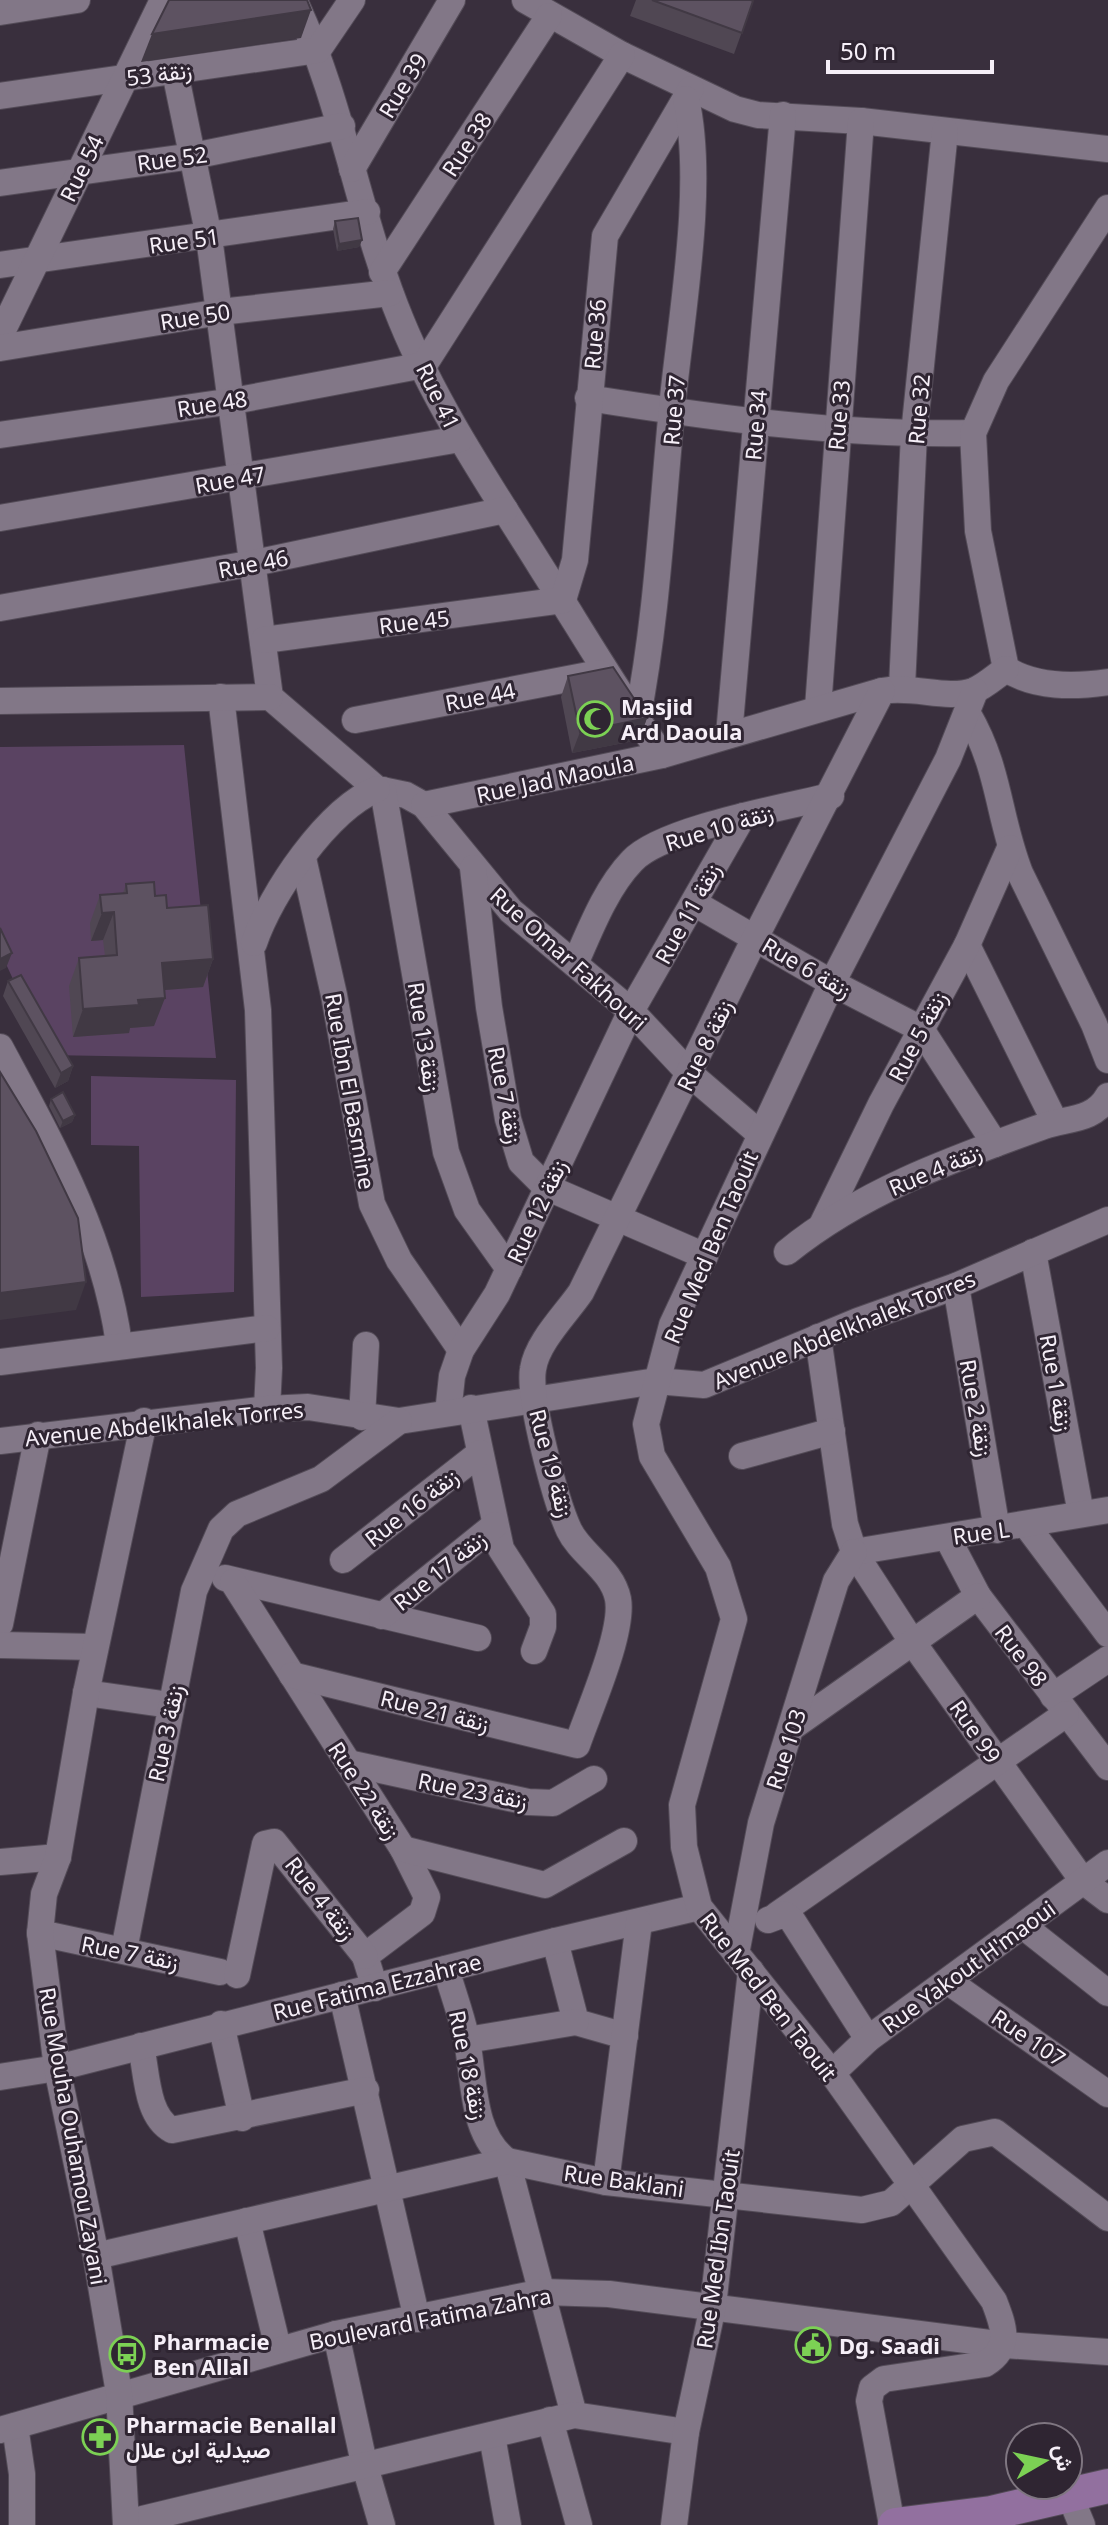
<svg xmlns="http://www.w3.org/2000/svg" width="1108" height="2525" font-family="'Noto Sans',Vazirmatn,sans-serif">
	<rect width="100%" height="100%" fill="#392f3d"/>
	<g fill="#5a4362">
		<polygon points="184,745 216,1058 48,1055 0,951 0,747"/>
		<polygon points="91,1076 236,1080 234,1292 141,1297 139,1146 91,1145"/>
	</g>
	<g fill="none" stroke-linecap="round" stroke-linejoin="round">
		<defs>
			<g id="minor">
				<path d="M294,0C343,103 358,216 401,320C437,408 491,487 541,567C581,630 618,694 662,755"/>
				<polyline points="525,0 622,55 735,109 758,115 861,121 1108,149"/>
				<polyline points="0,12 77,0"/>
				<polyline points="175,72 209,237 270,697"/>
				<polyline points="0,96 318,50 352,0"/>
				<polyline points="352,169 452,0"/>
				<polyline points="0,183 193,156 342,126"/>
				<polyline points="0,265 367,212"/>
				<polyline points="382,272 549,16"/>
				<polyline points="0,336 163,0"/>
				<polyline points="0,348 220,312 390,293"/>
				<path d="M588,398C714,418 845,436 973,433"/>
				<polyline points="0,435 233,401 424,365 622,55"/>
				<polyline points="0,518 460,439"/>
				<polyline points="0,608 254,563 505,510"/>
				<polyline points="264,640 563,600 575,560 605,236 691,89"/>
				<polyline points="1006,669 978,531 973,433 996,381 1108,208"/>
				<path d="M1006,669C1036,688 1074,687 1108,682"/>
				<polyline points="902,687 914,434 945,131"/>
				<polyline points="221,697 258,1010 269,1368 267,1409"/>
				<polyline points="270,697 377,789 406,795 424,805 511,911 631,1011 690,1074 759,1133"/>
				<polyline points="0,701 270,697"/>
				<polyline points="818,708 861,121"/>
				<path d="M968,714C1000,769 998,817 1020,873L1094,1024L1108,1060"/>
				<polyline points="355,720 599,673"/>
				<path d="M637,720C658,613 662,506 673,398C682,311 705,183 686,99"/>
				<polyline points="729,735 783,115"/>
				<polyline points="383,790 446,1152 467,1210 509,1269"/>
				<path d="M424,805L662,755L882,691C913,685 946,700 973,691C984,687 996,676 1006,669"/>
				<polyline points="303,858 334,995 372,1204 399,1260 461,1350"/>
				<polyline points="473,868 489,1007 508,1119 521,1162 546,1187 705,1256"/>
				<polyline points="694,903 832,983 921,1029 995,1144"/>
				<path d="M254,943C271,893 327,810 377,789"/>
				<polyline points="967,945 1055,1122"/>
				<path d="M575,964C590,930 606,888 632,861C661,829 786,807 831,796"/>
				<path d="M0,1047C51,1142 104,1235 119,1344"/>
				<polyline points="823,1223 881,1104 967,945 1010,848"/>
				<path d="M787,1252C862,1191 953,1159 1044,1126C1067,1118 1094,1121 1108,1096"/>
				<polyline points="1033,1252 1081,1514"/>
				<polyline points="956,1286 997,1530"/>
				<polyline points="818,1337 845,1524 854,1552 911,1640 1083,1881 1108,1900"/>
				<polyline points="0,1362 267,1328"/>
				<polyline points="471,1408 501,1549 543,1614 543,1627 534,1651"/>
				<polyline points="448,1413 452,1376 461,1350 497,1294 631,1011 743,816"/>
				<polyline points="362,1417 366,1345"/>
				<polyline points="0,1441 267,1409 308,1407 399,1421 656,1381 704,1385 858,1321 956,1286 1108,1220"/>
				<polyline points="742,1456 832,1431"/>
				<polyline points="1027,1526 1108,1634"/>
				<polyline points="947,1537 978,1596 1108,1767"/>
				<polyline points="854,1552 1108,1510"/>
				<polyline points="343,1560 480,1453"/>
				<polyline points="225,1578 478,1638"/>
				<polyline points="233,1582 403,1849 427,1897 422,1913 365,1956 375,1988"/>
				<polyline points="382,1616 495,1525"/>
				<polyline points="0,1624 38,1435"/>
				<polyline points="0,1645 95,1647"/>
				<path d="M292,1675L577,1745C589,1710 624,1632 618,1599C612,1569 581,1555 569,1530C556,1502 528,1398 533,1369C537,1342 566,1314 581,1292L755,938L882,691"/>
				<polyline points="86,1693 170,1705"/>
				<polyline points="1053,1696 1108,1659"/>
				<polyline points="794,1726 978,1596"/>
				<polyline points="348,1763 528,1802 553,1803 594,1779"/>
				<polyline points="403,1849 545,1885 624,1841"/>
				<polyline points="0,1862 58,1857"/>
				<polyline points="777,1915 1066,1714"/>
				<polyline points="768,1920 784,1914 792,1920 868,2039"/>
				<polyline points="1023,1926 1108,1993"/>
				<polyline points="40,1933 220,1972"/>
				<polyline points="555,1941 576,2022 625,2036"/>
				<polyline points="124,1950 194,1591 221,1529 237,1514 321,1479 399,1421"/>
				<polyline points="736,1954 761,1823 836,1581 854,1552"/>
				<path d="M446,1969C453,1993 462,2017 467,2041C475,2082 471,2134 507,2161L574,2415"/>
				<polyline points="237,1975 265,1844 274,1842 365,1956"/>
				<polyline points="949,1982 1108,2094"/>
				<polyline points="342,1995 417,2319"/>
				<polyline points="221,2024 242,2118"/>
				<polyline points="467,2040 576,2022"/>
				<path d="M141,2046C147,2073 146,2116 172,2130L366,2090"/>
				<polyline points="832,2073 868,2039 1108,1863"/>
				<polyline points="0,2077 57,2068 555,1941 699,1907"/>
				<polyline points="606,2182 639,1922"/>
				<polyline points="247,2221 278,2348"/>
				<polyline points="96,2256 507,2161 606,2182 862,2210 891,2203 963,2139 995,2132 1108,2218"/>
				<polyline points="336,2334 364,2463 382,2525"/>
				<polyline points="550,2420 579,2525"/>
				<polyline points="15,2426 22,2474 22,2525"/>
				<polyline points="0,2430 336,2334 543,2292 609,2294 1005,2345 1108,2352"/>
				<polyline points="492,2436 508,2525"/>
				<polyline points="1070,2496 1082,2525"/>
				<polyline points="126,2523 574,2415 686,2432"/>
				<polyline points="126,2525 119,2393 96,2256 57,2068 40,1933 44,1894 58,1857 86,1693 144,1421"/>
				<polyline points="674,2525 686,2432 713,2306 751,1971"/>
				<path d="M892,2525L869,2401L872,2388L884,2379L985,2364C1012,2347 1004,2327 994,2301L832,2073L699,1907L684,1847L682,1805L734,1619L718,1567L652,1456L646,1424L672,1325L832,983L948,759L975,691"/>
			</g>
			<polyline id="major" points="895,2525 991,2513 1108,2486"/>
		</defs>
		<use href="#minor" stroke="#534b57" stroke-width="28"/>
		<use href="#major" stroke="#534b57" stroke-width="36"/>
		<use href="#minor" stroke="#827787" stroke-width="26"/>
		<use href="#major" stroke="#92709f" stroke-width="34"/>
	</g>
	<g fill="#504753">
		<polygon points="636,0 751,0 753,1 734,54 630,16"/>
		<polygon points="335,221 362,240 359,247 337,251 333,229"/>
		<polygon points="568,676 647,718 639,740 572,753 561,697"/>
		<polygon points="126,884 155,896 213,959 203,987 164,990 154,1026 130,1028 129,1033 73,1037 69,986 79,958 105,956 103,940 91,941 90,923 100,895 123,893"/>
		<polygon points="8,981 73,1066 68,1081 55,1088 3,996"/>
		<polygon points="51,1099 75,1115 72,1122 60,1128 49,1106"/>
	</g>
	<g fill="#413944">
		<polygon points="311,10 301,38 141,62 152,34"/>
		<polygon points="362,240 359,247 337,251 339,244"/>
		<polygon points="647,718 639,740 572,753 580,732"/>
		<polygon points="114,912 103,940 91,941 102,913"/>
		<polygon points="12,953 6,968 0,971 0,959"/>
		<polygon points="213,959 203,987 152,991 162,963"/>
		<polygon points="165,998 154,1026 130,1028 129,1033 73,1037 83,1009 138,1000"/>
		<polygon points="73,1066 68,1081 55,1088 61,1073"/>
		<polygon points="75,1115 72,1122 60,1128 63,1121"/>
		<polygon points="86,1282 76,1310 0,1320 0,1293"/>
	</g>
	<g fill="#5d5261" stroke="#413944" stroke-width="2">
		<polygon points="169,0 307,0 311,10 152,34"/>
		<polygon points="652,0 751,0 753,1 742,33"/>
		<polygon points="358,218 362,240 339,244 335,221"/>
		<polygon points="613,667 647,718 580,732 568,676"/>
		<polygon points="154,882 155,896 166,895 167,908 208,905 213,959 162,963 165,998 138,1000 139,1005 83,1009 79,958 117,955 114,912 102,913 100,895 127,893 126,884"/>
		<polygon points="0,928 12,953 0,959"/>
		<polygon points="21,975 73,1066 61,1073 8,981"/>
		<polygon points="0,1072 36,1131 78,1218 86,1282 0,1293"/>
		<polygon points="63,1092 75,1115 63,1121 51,1099"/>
	</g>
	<defs>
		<symbol id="mosque-ring" viewBox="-11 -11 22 22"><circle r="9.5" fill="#2f2532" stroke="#7cd154" stroke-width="1.5"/><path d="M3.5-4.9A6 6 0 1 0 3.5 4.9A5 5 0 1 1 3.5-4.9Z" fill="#7cd154"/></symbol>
		<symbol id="civic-ring" viewBox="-11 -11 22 22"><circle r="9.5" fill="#2f2532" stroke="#7cd154" stroke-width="1.5"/><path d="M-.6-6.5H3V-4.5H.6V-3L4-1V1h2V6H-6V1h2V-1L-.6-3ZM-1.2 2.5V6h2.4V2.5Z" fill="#7cd154"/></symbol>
		<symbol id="bus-ring" viewBox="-11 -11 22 22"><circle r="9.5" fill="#2f2532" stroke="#7cd154" stroke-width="1.5"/><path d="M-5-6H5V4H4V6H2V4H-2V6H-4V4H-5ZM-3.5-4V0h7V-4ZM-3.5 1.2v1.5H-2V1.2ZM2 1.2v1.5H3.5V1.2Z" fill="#7cd154"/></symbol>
		<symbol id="pharmacy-ring" viewBox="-11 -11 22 22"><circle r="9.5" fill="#2f2532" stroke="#7cd154" stroke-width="1.5"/><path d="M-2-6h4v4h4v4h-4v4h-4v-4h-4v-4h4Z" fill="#7cd154"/></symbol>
	</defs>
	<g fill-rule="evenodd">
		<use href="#mosque-ring" x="575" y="699" width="40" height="40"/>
		<use href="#civic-ring" x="793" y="2325" width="40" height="40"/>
		<use href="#bus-ring" x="107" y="2334" width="40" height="40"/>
		<use href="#pharmacy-ring" x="80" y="2417" width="40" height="40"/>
	</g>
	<g text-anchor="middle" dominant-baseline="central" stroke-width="6" stroke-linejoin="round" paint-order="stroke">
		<g font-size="22" fill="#f6eff8" stroke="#2f2532">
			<text transform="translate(159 73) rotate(-7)">زنقة 53</text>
			<text transform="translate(402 85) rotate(-59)">Rue 39</text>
			<text transform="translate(466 144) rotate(-57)">Rue 38</text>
			<text transform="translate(172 158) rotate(-8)">Rue 52</text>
			<text transform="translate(81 168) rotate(-64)">Rue 54</text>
			<text transform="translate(184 240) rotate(-8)">Rue 51</text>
			<text transform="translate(195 316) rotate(-9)">Rue 50</text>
			<text transform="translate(594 334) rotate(-85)">Rue 36</text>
			<text transform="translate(439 396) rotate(64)">Rue 41</text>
			<text transform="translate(212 403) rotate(-9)">Rue 48</text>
			<text transform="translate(918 409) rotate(-85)">Rue 32</text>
			<text transform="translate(673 410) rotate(-85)">Rue 37</text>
			<text transform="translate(838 415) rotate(-85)">Rue 33</text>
			<text transform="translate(755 425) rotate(-85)">Rue 34</text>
			<text transform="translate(230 479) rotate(-10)">Rue 47</text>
			<text transform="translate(253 563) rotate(-11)">Rue 46</text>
			<text transform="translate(414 621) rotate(-7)">Rue 45</text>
			<text transform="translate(480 696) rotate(-11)">Rue 44</text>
			<text transform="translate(555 778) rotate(-12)">Rue Jad Maoula</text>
			<text transform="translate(719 827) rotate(-17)">Rue 10 زنقة</text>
			<text transform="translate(687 913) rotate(-61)">Rue 11 زنقة</text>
			<text transform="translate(569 958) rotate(42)">Rue Omar Fakhouri</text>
			<text transform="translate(807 967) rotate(30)">Rue 6 زنقة</text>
			<text transform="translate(917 1036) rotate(-62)">Rue 5 زنقة</text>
			<text transform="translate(425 1037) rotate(81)">Rue 13 زنقة</text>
			<text transform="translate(704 1045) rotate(-64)">Rue 8 زنقة</text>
			<text transform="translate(351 1091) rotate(80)">Rue Ibn El Basmine</text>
			<text transform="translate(506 1095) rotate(79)">Rue 7 زنقة</text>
			<text transform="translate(935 1169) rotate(-23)">Rue 4 زنقة</text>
			<text transform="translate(536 1211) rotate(-65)">Rue 12 زنقة</text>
			<text transform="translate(710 1247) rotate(-67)">Rue Med Ben Taouit</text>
			<text transform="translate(844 1329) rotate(-22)">Avenue Abdelkhalek Torres</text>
			<text transform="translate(1057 1383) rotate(80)">Rue 1 زنقة</text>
			<text transform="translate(977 1408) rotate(80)">Rue 2 زنقة</text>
			<text transform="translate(164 1423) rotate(-6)">Avenue Abdelkhalek Torres</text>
			<text transform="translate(552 1463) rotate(75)">Rue 19 زنقة</text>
			<text transform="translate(411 1507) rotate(-38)">Rue 16 زنقة</text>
			<text transform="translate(981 1532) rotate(-8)">Rue L</text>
			<text transform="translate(439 1570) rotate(-39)">Rue 17 زنقة</text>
			<text transform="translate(1022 1655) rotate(53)">Rue 98</text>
			<text transform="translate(435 1710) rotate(14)">Rue 21 زنقة</text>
			<text transform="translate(976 1731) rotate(55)">Rue 99</text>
			<text transform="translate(165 1733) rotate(-78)">Rue 3 زنقة</text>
			<text transform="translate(785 1749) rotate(-72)">Rue 103</text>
			<text transform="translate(365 1790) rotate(57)">Rue 22 زنقة</text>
			<text transform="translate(473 1790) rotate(11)">Rue 23 زنقة</text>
			<text transform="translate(321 1898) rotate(52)">Rue 4 زنقة</text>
			<text transform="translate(130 1952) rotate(11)">Rue 7 زنقة</text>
			<text transform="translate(968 1966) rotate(-36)">Rue Yakout H'maoui</text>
			<text transform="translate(377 1986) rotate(-14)">Rue Fatima Ezzahrae</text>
			<text transform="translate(769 1996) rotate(52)">Rue Med Ben Taouit</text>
			<text transform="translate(1029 2037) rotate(34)">Rue 107</text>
			<text transform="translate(469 2065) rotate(78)">Rue 18 زنقة</text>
			<text transform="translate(74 2136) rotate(80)">Rue Mouha Ouhamou Zayani</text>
			<text transform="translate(624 2180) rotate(8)">Rue Baklani</text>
			<text transform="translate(717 2249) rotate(-82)">Rue Med Ibn Taouit</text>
			<text transform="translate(430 2318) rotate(-11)">Boulevard Fatima Zahra</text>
		</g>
		<g font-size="22" font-weight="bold" fill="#f6eff8" stroke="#2f2532" text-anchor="start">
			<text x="621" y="706">Masjid<tspan x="621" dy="25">Ard Daoula</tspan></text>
			<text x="153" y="2341">Pharmacie<tspan x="153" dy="25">Ben Allal</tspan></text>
			<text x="839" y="2345">Dg. Saadi</text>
			<text x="126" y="2424">Pharmacie Benallal<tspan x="126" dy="25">صيدلية ابن علال</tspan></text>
		</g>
	</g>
	<g transform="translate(1044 2461) rotate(81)"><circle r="38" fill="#2f2532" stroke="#7f7681" stroke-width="2"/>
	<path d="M0-6L14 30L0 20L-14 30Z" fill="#7cd154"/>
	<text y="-12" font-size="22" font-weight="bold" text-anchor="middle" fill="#f6eff8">ش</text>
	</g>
	<path d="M828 60v12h164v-12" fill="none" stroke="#f6eff8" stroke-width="4"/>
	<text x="840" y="60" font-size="24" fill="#f6eff8" stroke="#2f2532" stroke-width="6" paint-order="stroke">50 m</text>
</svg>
